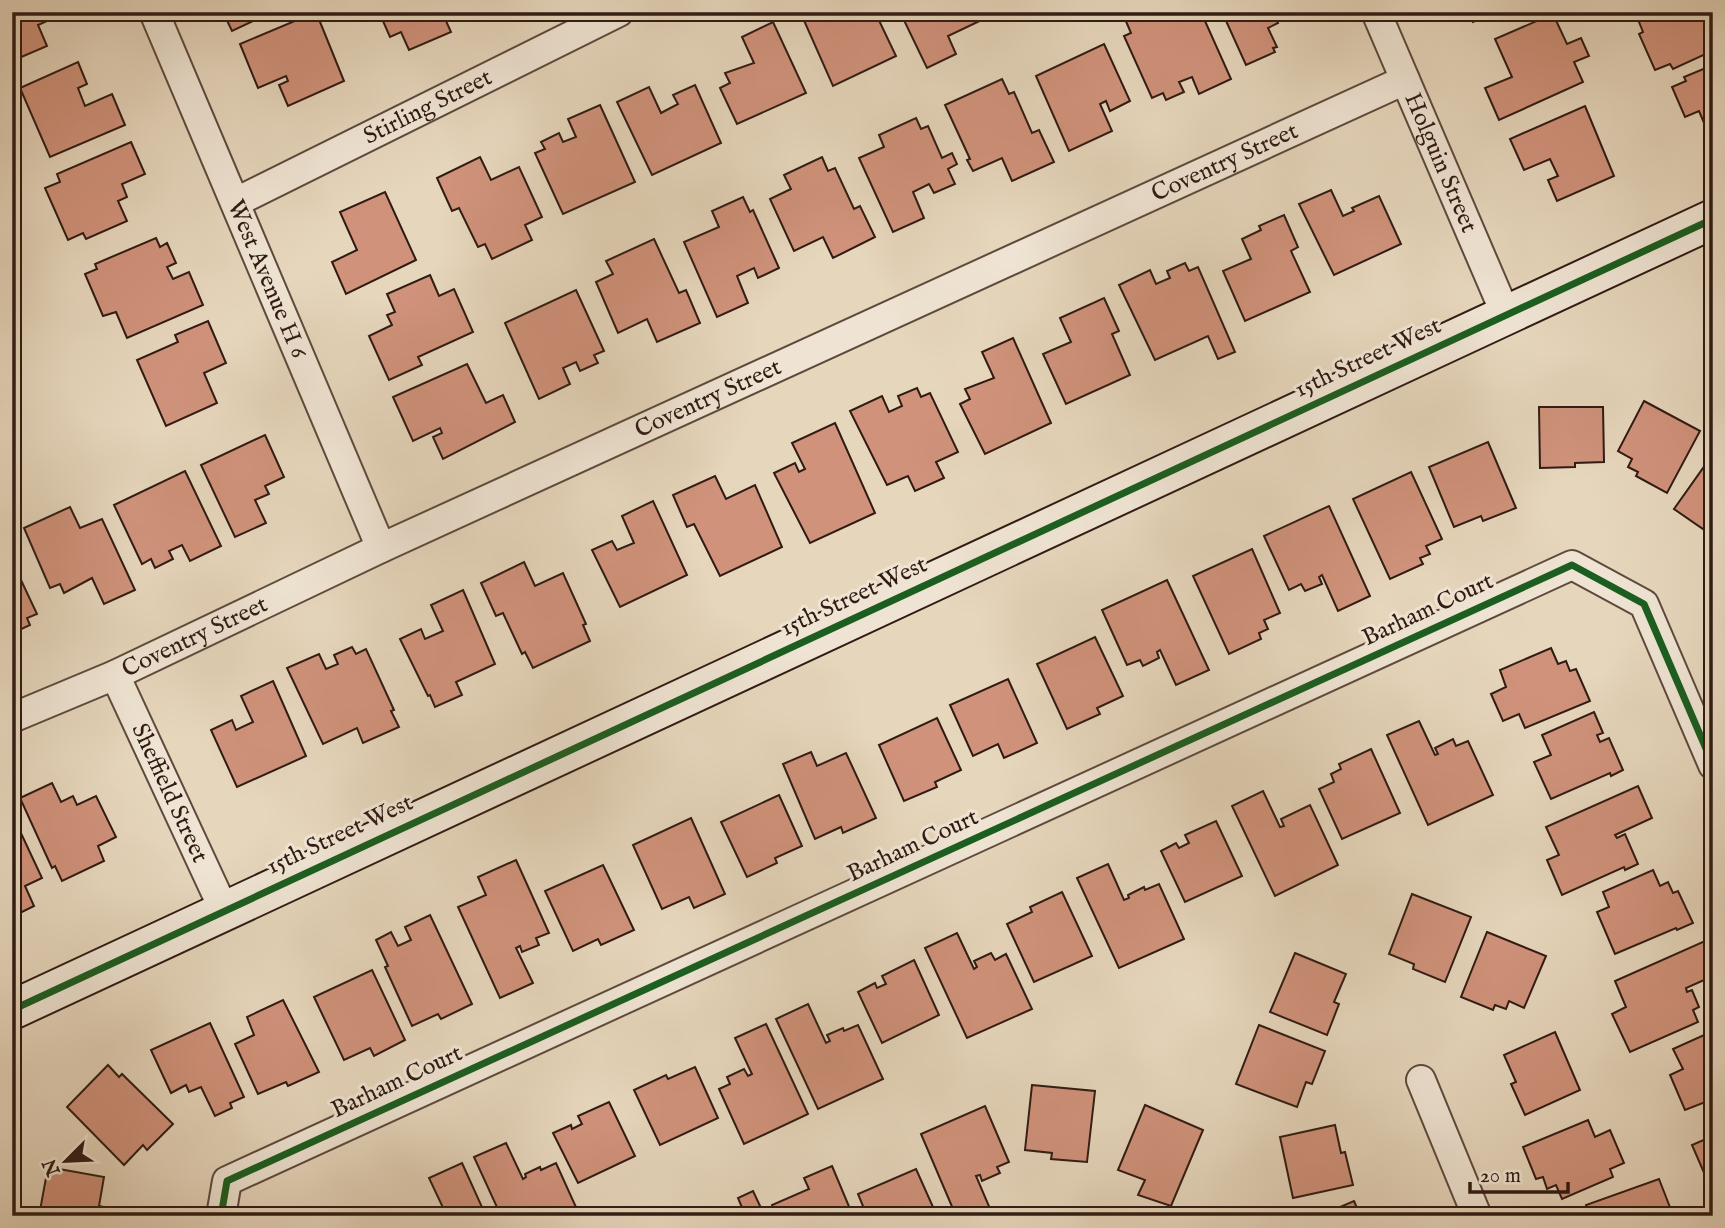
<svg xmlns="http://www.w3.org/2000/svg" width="1725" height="1228" font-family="'IM FELL English',serif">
	<rect width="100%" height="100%" fill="#e6d6bc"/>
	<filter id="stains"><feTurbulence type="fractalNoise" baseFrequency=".00286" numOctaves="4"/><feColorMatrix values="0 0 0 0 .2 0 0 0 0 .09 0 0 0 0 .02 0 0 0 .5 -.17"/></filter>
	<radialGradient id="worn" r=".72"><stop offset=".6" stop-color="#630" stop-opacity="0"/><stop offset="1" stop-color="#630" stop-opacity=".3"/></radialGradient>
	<g fill="#d0927b" stroke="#301b13" stroke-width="2">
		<polygon points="12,12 43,12 47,21 38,25 47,46 12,61"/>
		<polygon points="223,12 272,12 232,31"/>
		<polygon points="316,12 344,81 288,106 279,85 288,81 286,76 258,88 240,44"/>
		<polygon points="379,12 442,12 451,32 409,50 401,32 390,37"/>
		<polygon points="809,12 841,12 845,19 860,12 875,12 896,56 833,86 802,16"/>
		<polygon points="900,12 985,12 988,17 948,36 956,54 927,68"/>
		<polygon points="1140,12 1158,12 1161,18 1175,12 1201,12 1231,79 1199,94 1192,77 1179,82 1184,92 1166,100 1163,93 1152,98 1124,36 1131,33 1125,19"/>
		<polygon points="1222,12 1278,12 1274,14 1278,23 1268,28 1277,47 1273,48 1275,52 1246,65"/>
		<polygon points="1461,12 1496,12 1473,22 1469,13 1462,15"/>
		<polygon points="1635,12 1700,12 1703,19 1713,15 1713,53 1712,51 1673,69 1670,64 1655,70 1639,34 1643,32"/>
		<polygon points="1553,14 1567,44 1581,38 1589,56 1574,62 1583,82 1499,120 1485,88 1512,77 1495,39"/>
		<polygon points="773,22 806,93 737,124 720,88 730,83 725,73 754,63 742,37"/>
		<polygon points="1104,44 1130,101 1110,111 1106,101 1100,104 1112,131 1069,151 1036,76"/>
		<polygon points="78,62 87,84 78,88 85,106 112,94 125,125 50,157 20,88"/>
		<polygon points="1713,65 1713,135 1710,137 1699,111 1685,117 1672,87 1686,81 1684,77"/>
		<polygon points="1002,79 1009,94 1014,92 1032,133 1039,130 1054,162 1012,181 1002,158 973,171 967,160 970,159 945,105"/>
		<polygon points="695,85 721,143 652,175 617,102 649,87 661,113 678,104 673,95"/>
		<polygon points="600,105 635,182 563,214 535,153 545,149 541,142 559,133 563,142 576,137 568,119"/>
		<polygon points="1585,106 1614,176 1557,201 1548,180 1558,176 1550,159 1524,170 1510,139"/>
		<polygon points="916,118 921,129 928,126 942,158 952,153 957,164 948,169 955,184 934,193 929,184 913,192 924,218 893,232 859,158 884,147 879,135"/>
		<polygon points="131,142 145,174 122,184 127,197 118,201 127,221 86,239 83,233 68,240 45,188 60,182 57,174"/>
		<polygon points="480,157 491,180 519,167 542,217 525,225 532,240 492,259 485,244 478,247 459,208 452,211 437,178"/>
		<polygon points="822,157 828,171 835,168 854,209 860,206 875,237 833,258 823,237 794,251 770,199 791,189 784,175"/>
		<polygon points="1331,190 1343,216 1354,211 1352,208 1379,196 1401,244 1334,275 1299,204"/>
		<polygon points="385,192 416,260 346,294 332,262 357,250 340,212"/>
		<polygon points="743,197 750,212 753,210 779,268 758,278 754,268 737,276 748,303 717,317 684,242 719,227 712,211"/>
		<polygon points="1284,215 1298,247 1291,251 1310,292 1245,321 1223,271 1251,259 1242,239 1261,230 1259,226"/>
		<polygon points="156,238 160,247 167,243 176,263 167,267 173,279 189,272 203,305 127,338 116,312 103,316 85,274 97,269 95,264"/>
		<polygon points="654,239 679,293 686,290 700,323 657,342 647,319 618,333 596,282 613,274 606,261"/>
		<polygon points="1185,263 1189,271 1198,267 1235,352 1218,359 1208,336 1155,360 1119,285 1150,270 1156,284 1170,278 1167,271"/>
		<polygon points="430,275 439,296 454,289 473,332 418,357 422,365 389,380 369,336 392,325 387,315 395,312 387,294"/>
		<polygon points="576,290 604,351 594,355 598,363 580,371 576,362 563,368 570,384 539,399 505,323"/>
		<polygon points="1104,298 1119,331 1112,334 1130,375 1066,404 1043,354 1071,342 1060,318"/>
		<polygon points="208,321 226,363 204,373 217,403 166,426 137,360 178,342 175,335"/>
		<polygon points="1013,338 1051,423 985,454 960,404 970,399 965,389 994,378 982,352"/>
		<polygon points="467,364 486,403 503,395 515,422 443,459 433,437 442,433 440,428 413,441 393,397"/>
		<polygon points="917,388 921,397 930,393 958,452 936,462 944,478 915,491 908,476 887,485 850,411 882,396 889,412 902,406 898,396"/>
		<polygon points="1644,401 1700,431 1667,493 1636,476 1638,472 1628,467 1632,459 1618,451"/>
		<polygon points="1539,407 1603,407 1604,462 1575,463 1575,467 1540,468"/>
		<polygon points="835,423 875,513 810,543 774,473 795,463 799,472 805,469 792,443"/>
		<polygon points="265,435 284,477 265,486 269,494 255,500 266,523 235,537 201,465"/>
		<polygon points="1488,442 1516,508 1483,521 1481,516 1454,527 1429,467"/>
		<polygon points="1713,454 1713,520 1710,518 1703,529 1674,509"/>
		<polygon points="185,471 221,546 190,561 182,545 169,551 173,559 155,568 151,559 142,564 114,505"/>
		<polygon points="1411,472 1442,539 1426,546 1430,554 1420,558 1423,564 1390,579 1353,499"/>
		<polygon points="715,476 726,499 755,485 782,547 720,576 694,524 687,527 673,495"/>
		<polygon points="653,501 687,575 620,607 592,550 612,541 617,550 634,543 622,516"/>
		<polygon points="1329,506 1370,596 1338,611 1322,575 1319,577 1322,584 1305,591 1301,584 1289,590 1264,536"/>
		<polygon points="70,507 80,528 102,519 135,590 104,604 92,578 64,593 60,584 50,588 24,528"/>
		<polygon points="1252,549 1280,613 1264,620 1268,629 1259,633 1261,639 1229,654 1193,576"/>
		<polygon points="12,561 37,614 27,618 30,625 13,633"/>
		<polygon points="524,562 535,586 563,573 586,624 583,625 590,641 533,668 525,652 522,654 503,613 496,616 481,583"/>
		<polygon points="1167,580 1209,670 1176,685 1160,650 1157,652 1159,658 1143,666 1140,660 1127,665 1102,610"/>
		<polygon points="463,590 495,664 456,682 462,695 435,707 430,695 428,696 400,639 421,629 425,639 443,631 431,605"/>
		<polygon points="1095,637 1123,696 1097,708 1100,714 1067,729 1037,664"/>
		<polygon points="352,647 356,654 366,649 394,710 391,711 399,727 363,743 357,728 323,744 287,668 319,654 326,669 338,664 334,655"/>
		<polygon points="1551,648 1558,664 1566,661 1570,671 1576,669 1590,701 1525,728 1519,714 1503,721 1491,694 1506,687 1500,670"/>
		<polygon points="1008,679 1037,743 1004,758 998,744 973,756 950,705"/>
		<polygon points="273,681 306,756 237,787 211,730 232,720 236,730 253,722 241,696"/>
		<polygon points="1594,712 1603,733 1597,735 1600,742 1609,738 1623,770 1611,776 1610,773 1551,799 1534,762 1551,755 1542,735"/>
		<polygon points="937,718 961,770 935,782 937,787 904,801 879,745"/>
		<polygon points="1419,721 1435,755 1438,754 1435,748 1453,739 1456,746 1468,741 1493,795 1428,825 1387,735"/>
		<polygon points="1371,749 1400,813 1342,839 1319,789 1334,782 1331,774 1341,769 1339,764"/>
		<polygon points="811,752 817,766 846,753 876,818 843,833 841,827 815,839 783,764"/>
		<polygon points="52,783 61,802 73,796 77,805 96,796 116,837 98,846 104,861 62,881 55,866 52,868 20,798"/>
		<polygon points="1638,786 1652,818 1615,835 1617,838 1625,834 1638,864 1625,870 1624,867 1562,895 1547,860 1559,855 1546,827"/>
		<polygon points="1263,791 1280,827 1284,826 1281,819 1310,805 1338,865 1275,896 1232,806"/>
		<polygon points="779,795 802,846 775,858 777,863 747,877 721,822"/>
		<polygon points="12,814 42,878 25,886 34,906 12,917"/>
		<polygon points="691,818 725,894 694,908 689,897 662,909 633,845"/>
		<polygon points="1216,821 1242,876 1185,902 1161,851 1176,843 1179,848 1189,843 1185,835"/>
		<polygon points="516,860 549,933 536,938 539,945 522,952 520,946 516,948 533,983 500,998 458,907 486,895 478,877"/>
		<polygon points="1108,864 1124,900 1129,898 1128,895 1144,887 1145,890 1159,884 1184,939 1119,968 1077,878"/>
		<polygon points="603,865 634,930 601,945 598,939 573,951 545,891"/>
		<polygon points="1653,870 1660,886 1668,882 1673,893 1678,891 1693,923 1677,930 1676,928 1615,954 1597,912 1609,907 1603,892"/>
		<polygon points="1062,892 1092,956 1034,982 1007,924 1032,912 1030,907"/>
		<polygon points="1412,894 1471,917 1445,982 1413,969 1414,964 1389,954"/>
		<polygon points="430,915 472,1004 441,1019 438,1014 412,1026 385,967 388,966 376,940 391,932 398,946 411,940 405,927"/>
		<polygon points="1487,932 1546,956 1524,1008 1509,1001 1506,1009 1495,1005 1493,1010 1461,997"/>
		<polygon points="957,933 974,969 977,967 974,961 991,953 995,960 1006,954 1032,1009 967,1038 925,948"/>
		<polygon points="1705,941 1713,958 1713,976 1686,988 1687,992 1692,990 1699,1007 1693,1010 1698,1022 1630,1052 1612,1014 1626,1007 1615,981"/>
		<polygon points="1295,953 1346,974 1334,1002 1339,1004 1327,1035 1270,1012"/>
		<polygon points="914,960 939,1015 882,1043 858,992 875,983 877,988 886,984 882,976"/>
		<polygon points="372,970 405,1040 374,1056 370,1048 344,1060 314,997"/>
		<polygon points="283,1000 319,1072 288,1086 286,1082 258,1094 235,1044 254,1035 247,1017"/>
		<polygon points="808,1004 826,1043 830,1041 827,1035 843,1028 844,1031 858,1025 883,1079 818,1109 776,1019"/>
		<polygon points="210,1023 244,1097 230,1103 232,1108 215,1116 201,1087 189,1092 186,1085 171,1093 151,1050"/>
		<polygon points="766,1024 808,1114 744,1144 719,1089 730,1084 727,1077 744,1069 748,1076 752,1074 735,1038"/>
		<polygon points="1259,1025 1325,1051 1312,1084 1306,1082 1297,1107 1236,1084"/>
		<polygon points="1713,1031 1713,1099 1685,1110 1670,1075 1683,1069 1673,1049"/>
		<polygon points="1555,1032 1580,1090 1525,1115 1511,1084 1516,1082 1504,1055"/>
		<polygon points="108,1065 119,1077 122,1074 173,1124 147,1150 143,1145 124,1165 67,1107"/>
		<polygon points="695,1067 718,1118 660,1145 634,1090 666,1075 668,1079"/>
		<polygon points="1032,1085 1095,1091 1087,1162 1051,1159 1052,1153 1025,1150"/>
		<polygon points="609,1102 635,1156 578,1183 553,1133 571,1125 572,1129 582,1124 578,1116"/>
		<polygon points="1145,1105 1203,1130 1171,1206 1138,1195 1145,1180 1118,1170"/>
		<polygon points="985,1106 1009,1162 997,1167 1000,1173 982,1181 980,1175 976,1176 991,1211 981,1216 956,1216 921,1134"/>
		<polygon points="1588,1120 1595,1137 1610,1130 1624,1163 1610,1169 1613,1177 1562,1199 1556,1185 1547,1189 1543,1177 1536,1179 1523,1147"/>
		<polygon points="1335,1125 1341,1153 1345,1152 1353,1185 1293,1198 1280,1137"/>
		<polygon points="1713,1132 1713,1180 1708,1182 1692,1145 1706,1139 1704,1135"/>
		<polygon points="506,1143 523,1179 526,1177 525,1174 540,1167 541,1170 556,1163 580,1216 501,1216 474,1157"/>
		<polygon points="462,1163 486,1216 424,1216 440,1208 443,1215 446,1214 429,1178"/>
		<polygon points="832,1166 853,1216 776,1216 772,1205 809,1189 804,1178"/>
		<polygon points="48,1167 104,1177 99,1206 104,1207 102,1216 39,1216"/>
		<polygon points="916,1169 937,1216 867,1216 858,1194"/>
		<polygon points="1659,1179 1673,1215 1590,1216 1586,1205"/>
		<polygon points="753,1191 761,1208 745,1215 738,1198"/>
		<polygon points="1354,1201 1359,1213 1365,1210 1367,1216 1319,1216"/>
	</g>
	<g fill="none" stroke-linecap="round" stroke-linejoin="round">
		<defs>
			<g id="street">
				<path id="s1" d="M154,12L381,548"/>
				<path id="s2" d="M1376,12L1506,315"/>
				<path id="s3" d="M236,202L619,12"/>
				<path id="s4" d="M115,675L224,910"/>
				<path id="s5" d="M12,718L115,675L381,548L1405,80"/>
				<polyline points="1421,1080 1477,1216"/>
				<polyline points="221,1216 227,1181 1572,565 1644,604 1713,765"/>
			</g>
			<polyline id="secondary" points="12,1010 1713,219"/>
		</defs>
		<use href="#street" stroke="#5e4a3d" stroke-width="32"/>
		<use href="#secondary" stroke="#301b13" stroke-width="42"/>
		<use href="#street" stroke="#efe4d3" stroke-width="28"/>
		<use href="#secondary" stroke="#efe4d3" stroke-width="38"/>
		<defs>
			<g id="cycleway">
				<polyline points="12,1010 1713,219"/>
				<polyline points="221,1216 227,1181 1572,565 1644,604 1713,765"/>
			</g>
		</defs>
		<use href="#cycleway" stroke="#efe4d3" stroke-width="11"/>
		<use href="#cycleway" stroke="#1b5e20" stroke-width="7"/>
	</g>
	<g text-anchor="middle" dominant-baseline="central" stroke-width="6" stroke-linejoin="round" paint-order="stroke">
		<g font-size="24" fill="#301b13" stroke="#efe4d3">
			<text stroke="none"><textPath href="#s3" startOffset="214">Stirling Street</textPath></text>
			<text stroke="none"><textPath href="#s5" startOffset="1334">Coventry Street</textPath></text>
			<text stroke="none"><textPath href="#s2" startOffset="164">Holguin Street</textPath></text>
			<text stroke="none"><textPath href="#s1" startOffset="290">West Avenue H 6</textPath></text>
			<text transform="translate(1368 358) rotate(-25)">15th Street West</text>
			<text stroke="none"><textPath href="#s5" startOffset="766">Coventry Street</textPath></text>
			<text transform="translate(854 597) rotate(-25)">15th Street West</text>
			<text transform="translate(1428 610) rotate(-25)">Barham Court</text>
			<text stroke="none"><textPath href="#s5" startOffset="200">Coventry Street</textPath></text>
			<text stroke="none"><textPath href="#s4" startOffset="130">Sheffield Street</textPath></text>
			<text transform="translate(340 835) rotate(-25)">15th Street West</text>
			<text transform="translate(913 846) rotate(-25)">Barham Court</text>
			<text transform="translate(397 1082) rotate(-25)">Barham Court</text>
		</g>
	</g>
	<rect width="1725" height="1228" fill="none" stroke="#e6d6bc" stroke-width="42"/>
	<rect x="14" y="14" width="1697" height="1200" fill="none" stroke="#301b13" stroke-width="3.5"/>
	<rect x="21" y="21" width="1683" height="1186" fill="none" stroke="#301b13" stroke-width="2"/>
	<g transform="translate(66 1161) rotate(246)" stroke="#efe4d3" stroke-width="5" paint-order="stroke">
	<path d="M0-5L12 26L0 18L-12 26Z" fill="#301b13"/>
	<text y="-10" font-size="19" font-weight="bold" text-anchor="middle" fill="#301b13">N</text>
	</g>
	<path d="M1470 1182v10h98v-10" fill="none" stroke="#301b13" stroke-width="3.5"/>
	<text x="1480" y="1182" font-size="21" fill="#301b13" stroke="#efe4d3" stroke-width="5" paint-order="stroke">20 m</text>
	<rect width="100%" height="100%" filter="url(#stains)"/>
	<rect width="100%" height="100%" fill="url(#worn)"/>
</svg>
